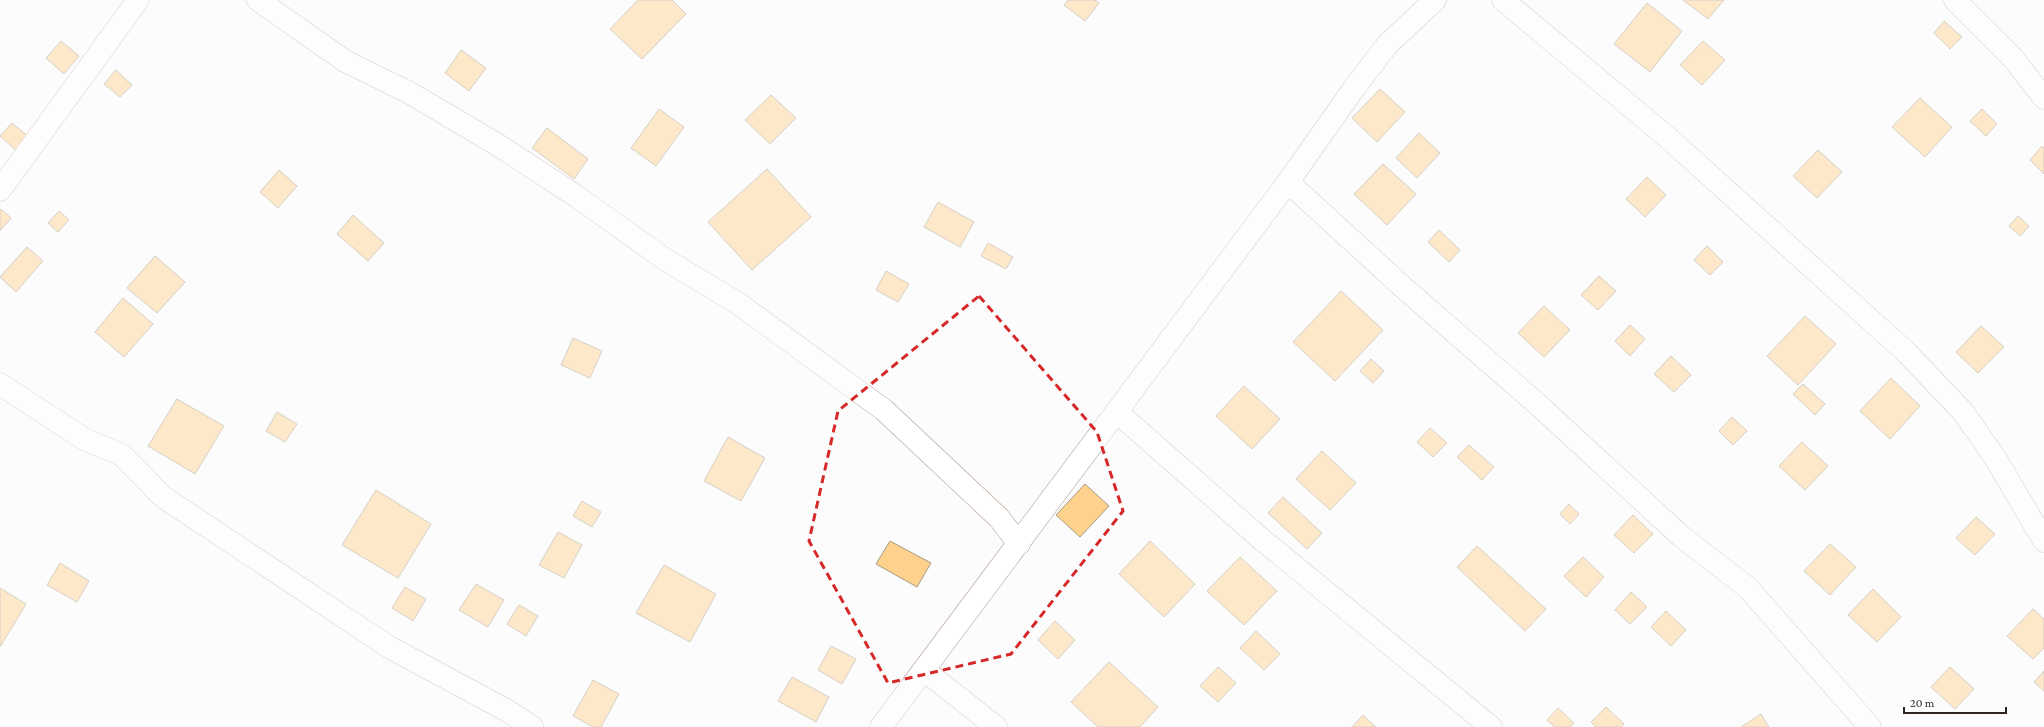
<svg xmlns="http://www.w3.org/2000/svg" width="2044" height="727" font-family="'Crimson Pro',serif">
	<rect width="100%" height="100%" fill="#fcfcfc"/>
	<g fill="#fed28d" stroke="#a79a86">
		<polygon points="638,0 672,0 686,14 642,59 610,29"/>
		<polygon points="1068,0 1095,0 1099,3 1085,21 1064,5"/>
		<polygon points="1683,0 1724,0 1708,19"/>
		<polygon points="1647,3 1682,31 1650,72 1614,44"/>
		<polygon points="1944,21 1962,37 1950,49 1934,33"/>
		<polygon points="61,41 79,56 64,74 46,58"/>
		<polygon points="1703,41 1725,60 1702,85 1680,65"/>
		<polygon points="461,50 486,68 469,91 445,73"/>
		<polygon points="116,70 132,85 120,97 104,84"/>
		<polygon points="1380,89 1405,112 1377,142 1352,118"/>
		<polygon points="771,95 796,118 770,144 745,120"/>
		<polygon points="1920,98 1952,127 1925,157 1892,127"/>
		<polygon points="659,109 684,127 656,166 631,148"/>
		<polygon points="1982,109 1997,124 1986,136 1970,121"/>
		<polygon points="12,123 30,138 18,152 0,136"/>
		<polygon points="547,128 588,159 574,179 532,148"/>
		<polygon points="1419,133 1440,153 1417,178 1396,158"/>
		<polygon points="2042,146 2044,148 2044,174 2030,160"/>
		<polygon points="1818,150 1842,172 1817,198 1793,176"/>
		<polygon points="1383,164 1416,194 1387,225 1354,194"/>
		<polygon points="767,169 811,217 752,270 708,222"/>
		<polygon points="279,170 297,186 278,208 260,192"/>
		<polygon points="1647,177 1666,195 1645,217 1626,199"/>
		<polygon points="938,202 974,222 960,247 924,227"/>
		<polygon points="1,209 11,218 0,231 0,210"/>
		<polygon points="59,211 69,220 58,232 48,223"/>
		<polygon points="353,215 384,243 368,261 337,234"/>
		<polygon points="2018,216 2029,226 2020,236 2009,226"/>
		<polygon points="1439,230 1460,250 1449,262 1428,242"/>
		<polygon points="988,243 1013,257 1006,269 981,256"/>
		<polygon points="1707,246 1723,262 1710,275 1694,260"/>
		<polygon points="27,247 43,261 16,292 0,277"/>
		<polygon points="155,256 185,282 157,313 127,288"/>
		<polygon points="886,271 909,284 898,302 876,290"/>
		<polygon points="1599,276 1616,291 1598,310 1581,295"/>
		<polygon points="1341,291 1383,330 1335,381 1293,342"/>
		<polygon points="123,298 153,324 124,357 95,332"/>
		<polygon points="1544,306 1570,330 1544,357 1518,333"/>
		<polygon points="1805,316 1836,344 1798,385 1767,356"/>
		<polygon points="1630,325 1645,339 1630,356 1615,341"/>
		<polygon points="1981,326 2004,347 1978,373 1956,352"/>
		<polygon points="573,338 602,351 590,378 561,365"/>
		<polygon points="1671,356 1691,375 1674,392 1654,374"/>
		<polygon points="1371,359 1384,371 1373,383 1360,371"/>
		<polygon points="1891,378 1920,406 1890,439 1860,411"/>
		<polygon points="1803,384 1825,404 1815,415 1793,394"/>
		<polygon points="1244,386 1280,419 1252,449 1216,416"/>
		<polygon points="177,399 224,426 195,474 148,446"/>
		<polygon points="277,412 297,424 285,442 266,431"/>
		<polygon points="1732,417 1747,431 1733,445 1719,431"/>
		<polygon points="1430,428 1447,443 1433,457 1417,442"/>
		<polygon points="728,437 765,458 741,501 704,481"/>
		<polygon points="1802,442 1828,466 1805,490 1779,466"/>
		<polygon points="1469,445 1494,467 1482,480 1457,457"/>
		<polygon points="1322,451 1356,483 1330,510 1296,479"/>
		<polygon points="1085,484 1109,506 1080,537 1056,515"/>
		<polygon points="376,490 431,524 398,578 342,545"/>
		<polygon points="1283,497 1322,533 1307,549 1268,513"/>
		<polygon points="582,501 601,512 592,527 573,516"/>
		<polygon points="1569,504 1579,514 1570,524 1560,514"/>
		<polygon points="1633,515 1653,534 1634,553 1614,535"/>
		<polygon points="1976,517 1995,534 1975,555 1956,538"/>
		<polygon points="558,532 582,545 564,578 539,565"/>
		<polygon points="890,541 931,563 917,587 876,564"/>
		<polygon points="1150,541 1195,584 1164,617 1119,574"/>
		<polygon points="1830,544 1856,567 1830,595 1804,571"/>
		<polygon points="1477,546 1546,609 1525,631 1457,567"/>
		<polygon points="1240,557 1277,591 1244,625 1207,591"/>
		<polygon points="1583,557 1604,577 1586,597 1564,576"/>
		<polygon points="60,563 89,581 77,602 47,585"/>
		<polygon points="664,565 716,594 690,642 636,613"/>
		<polygon points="476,584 504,600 488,627 459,610"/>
		<polygon points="405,587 426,599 413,621 392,608"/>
		<polygon points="0,588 26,604 0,647"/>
		<polygon points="1873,589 1901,617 1877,642 1848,615"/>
		<polygon points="1631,592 1647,607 1630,624 1615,610"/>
		<polygon points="519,605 538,616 526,636 507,624"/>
		<polygon points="2033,609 2044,619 2044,648 2033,659 2007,636"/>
		<polygon points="1666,611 1686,630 1671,646 1651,627"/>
		<polygon points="1055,621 1075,640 1058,659 1038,640"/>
		<polygon points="1256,631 1280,654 1264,670 1240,648"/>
		<polygon points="831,646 856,659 842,684 818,670"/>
		<polygon points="1109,662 1158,707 1140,727 1098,727 1071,702"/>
		<polygon points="1218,667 1236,683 1218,702 1200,686"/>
		<polygon points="1950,667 1974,689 1955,709 1931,687"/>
		<polygon points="2044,671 2044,691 2034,682"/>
		<polygon points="792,677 829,697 816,722 778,701"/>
		<polygon points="593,680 619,694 601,727 593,727 573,716"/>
		<polygon points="1606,707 1624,724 1621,727 1596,727 1591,722"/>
		<polygon points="1558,708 1574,723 1570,727 1555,727 1547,720"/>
		<polygon points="1761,714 1769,727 1741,727"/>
		<polygon points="1363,715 1376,727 1352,727"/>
	</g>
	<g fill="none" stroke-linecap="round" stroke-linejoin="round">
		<defs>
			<g id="minor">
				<polyline points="258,0 345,61 410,93 498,145 576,196 666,260 739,304 884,410 999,518 1019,544"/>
				<polyline points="1503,0 1667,137 1907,353 1963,412 1996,459 2044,541"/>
				<polyline points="1955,0 2011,56 2044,98"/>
				<polyline points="1288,182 1405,289 1535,402 1682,537 1748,588 1870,727"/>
				<polyline points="0,190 138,0"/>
				<polyline points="0,384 84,439 122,455 163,497 389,647 506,710 532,727"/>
				<polyline points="1117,412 1260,538 1491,727"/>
				<polyline points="924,670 996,727"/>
				<polyline points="881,727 1288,182 1355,87 1388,44 1435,0"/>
			</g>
		</defs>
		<use href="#minor" stroke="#af998c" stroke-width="23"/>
		<use href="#minor" stroke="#fff" stroke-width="22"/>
	</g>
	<path d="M0 0H2044V727H0ZM979,296L1097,432L1123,511L1011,654L888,683L809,541L838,411Z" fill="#fcfcfc" fill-opacity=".55" fill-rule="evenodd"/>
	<path fill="none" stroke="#d62828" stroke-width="3" stroke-dasharray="8 5" stroke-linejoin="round" d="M979,296L1097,432L1123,511L1011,654L888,683L809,541L838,411Z"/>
	<path d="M1904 707v6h102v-6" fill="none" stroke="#2e2520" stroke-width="2"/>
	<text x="1910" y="707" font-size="12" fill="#2e2520" stroke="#ffffff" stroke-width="3" paint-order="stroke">20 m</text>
</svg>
